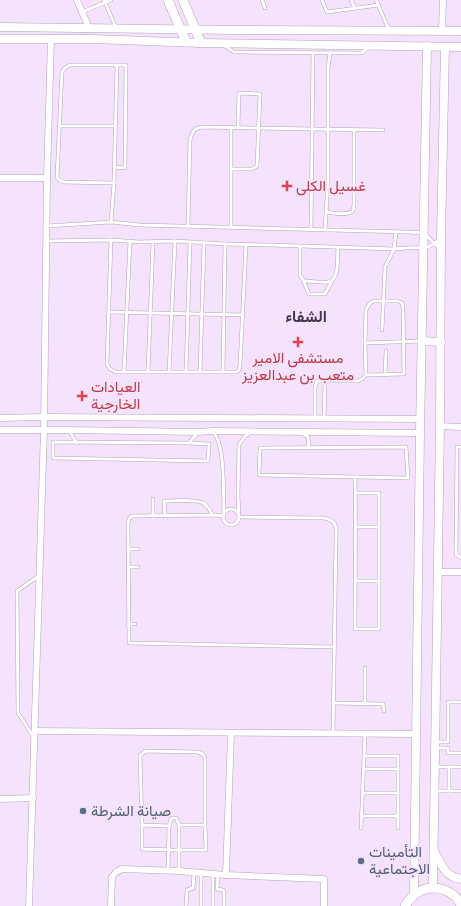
<svg xmlns="http://www.w3.org/2000/svg" width="461" height="906" font-family="Cabin,Vazirmatn,sans-serif">
	<rect width="100%" height="100%" fill="#f5e2fc"/>
	<g fill="none" stroke-linecap="round" stroke-linejoin="round">
		<defs>
			<g id="service">
				<polyline points="104,0 116,28"/>
				<polyline points="262,0 265,8"/>
				<polyline points="322,0 327,12 379,5"/>
				<polyline points="351,0 355,8"/>
				<polyline points="376,0 389,30"/>
				<polyline points="82,12 111,0"/>
				<polyline points="225,46 234,52 362,53 369,47"/>
				<polyline points="60,126 115,126"/>
				<polyline points="231,169 252,169 257,166 260,94 239,93 238,127"/>
				<polyline points="114,183 64,182 59,180 57,177 62,72 65,68 70,65 126,65 125,168 114,167"/>
				<path d="M326,212C334,213 345,216 353,211L354,205V130"/>
				<polyline points="111,222 114,183 117,65"/>
				<polyline points="47,226 111,222 140,225 407,232 424,233 439,248"/>
				<path d="M188,226L190,140C193,131 193,128 203,127L313,129L383,130"/>
				<polyline points="231,227 231,127"/>
				<polyline points="311,230 313,53"/>
				<polyline points="325,230 328,181 328,68 330,53"/>
				<polyline points="111,240 107,364 110,369 116,372 237,372 239,370 240,365 246,245"/>
				<path d="M47,241L111,240L140,242L175,241L225,244L270,245L394,249C398,249 402,248 407,248C423,247 426,251 440,239"/>
				<path d="M300,246V275L303,280L305,281C312,281 321,283 328,282C340,281 337,256 338,247"/>
				<polyline points="303,280 309,294 325,294 332,281"/>
				<polyline points="109,312 242,315"/>
				<polyline points="382,330 385,267 394,249 396,232"/>
				<polyline points="365,343 422,341"/>
				<polyline points="124,372 130,241"/>
				<polyline points="148,372 153,242"/>
				<polyline points="169,372 175,241"/>
				<polyline points="186,372 190,243"/>
				<polyline points="200,372 204,243"/>
				<polyline points="223,372 225,244"/>
				<polyline points="385,375 386,351"/>
				<polyline points="315,418 315,387 317,381 358,381 362,379 366,375 365,343 366,310 370,303 374,301 398,301 402,303 403,308 404,374 366,375"/>
				<polyline points="324,418 325,381"/>
				<polyline points="69,430 76,442"/>
				<path d="M213,432C226,445 223,497 224,516L213,515L132,516L129,519L128,523L129,643L334,647"/>
				<path d="M251,432L245,436L239,445L238,495L239,517L324,518C335,520 337,525 336,536L333,734"/>
				<polyline points="302,433 308,437 309,447"/>
				<polyline points="189,443 53,442 53,458 208,461 209,444 189,443 198,432"/>
				<polygon points="406,447 408,478 259,475 260,448"/>
				<polyline points="461,447 457,447 456,554 461,558"/>
				<path d="M355,477C356,527 355,578 355,629H379V493H355"/>
				<polyline points="153,499 153,516"/>
				<circle cx="231" cy="517" r="8"/>
				<path d="M165,516L164,501C174,501 195,499 203,503C208,505 210,511 213,515"/>
				<polyline points="356,527 379,527"/>
				<polyline points="128,549 138,549"/>
				<polyline points="128,567 138,567"/>
				<polyline points="355,581 379,581"/>
				<polyline points="128,624 135,624"/>
				<polyline points="334,703 383,704 384,711"/>
				<polyline points="365,704 365,668"/>
				<polyline points="33,736 18,713 17,591 40,575"/>
				<polyline points="437,742 448,742 448,702 461,702"/>
				<polyline points="436,748 448,748 448,753 461,753"/>
				<polyline points="364,756 398,756 398,793"/>
				<polyline points="435,767 461,767"/>
				<polyline points="364,769 398,769"/>
				<polyline points="435,791 461,791"/>
				<polyline points="449,791 449,767"/>
				<polyline points="363,793 398,793 398,828"/>
				<polyline points="362,816 398,816"/>
				<path d="M142,825L140,756L145,751L198,752C202,753 204,755 205,758V825"/>
				<polyline points="169,826 171,819 173,818 176,818 179,825"/>
				<polyline points="361,828 365,734"/>
				<path d="M168,871L169,826L142,825V849C163,850 185,850 206,850L205,825H179V871"/>
				<polyline points="218,874 217,889 223,890 224,891 224,906"/>
				<polyline points="186,906 187,890 193,888 194,873"/>
				<polyline points="201,906 201,873"/>
				<polyline points="213,906 213,874"/>
			</g>
			<g id="minor">
				<polyline points="77,0 89,28"/>
				<polyline points="442,30 443,0"/>
				<polyline points="0,178 47,178"/>
				<polyline points="0,418 44,417 420,419"/>
				<polyline points="440,426 461,427"/>
				<polyline points="0,430 68,430 198,432 213,431 420,433"/>
				<polyline points="438,572 461,572"/>
				<polyline points="35,731 416,734"/>
				<polyline points="0,799 33,798"/>
				<polyline points="226,875 231,733"/>
				<polyline points="29,906 44,430 47,178 51,38"/>
				<polyline points="111,906 112,877 116,872 122,869 179,871 226,875 324,879 324,906"/>
			</g>
			<g id="tertiary">
				<polyline points="0,27 237,30 461,31"/>
				<polyline points="0,39 93,39 201,43 461,47"/>
				<polyline points="422,341 441,342"/>
				<path d="M434,851C441,864 445,877 461,879"/>
				<polyline points="433,888 440,426 441,237 445,47"/>
				<polyline points="414,895 420,433 427,46"/>
			</g>
			<g id="secondary">
				<polyline points="168,0 186,42"/>
				<polyline points="183,0 201,43"/>
				<path d="M405,906C409,900 413,894 420,891C435,884 454,890 461,905"/>
			</g>
		</defs>
		<use href="#service" stroke="#b3a2b9" stroke-width="4"/>
		<use href="#minor" stroke="#b3a2b9" stroke-width="7"/>
		<use href="#tertiary" stroke="#b3a2b9" stroke-width="9"/>
		<use href="#secondary" stroke="#b3a2b9" stroke-width="10"/>
		<use href="#service" stroke="#fff" stroke-width="3"/>
		<use href="#minor" stroke="#fff" stroke-width="6"/>
		<use href="#tertiary" stroke="#fff" stroke-width="8"/>
		<use href="#secondary" stroke="#fff" stroke-width="9"/>
	</g>
	<g fill="#e0444e" stroke="#f5e2fc" stroke-width="1.5">
		<path d="M285 180h4v4h4v4h-4v4h-4v-4h-4v-4h4z"/>
		<path d="M296 336h4v4h4v4h-4v4h-4v-4h-4v-4h4z"/>
		<path d="M80 390h4v4h4v4h-4v4h-4v-4h-4v-4h4z"/>
	</g>
	<g fill="#5c6f8a" stroke="#f5e2fc" stroke-width="1.5">
		<circle cx="83" cy="811" r="4"/>
		<circle cx="361" cy="861" r="4"/>
	</g>
	<g text-anchor="middle" dominant-baseline="central" stroke-width="4" stroke-linejoin="round" paint-order="stroke">
		<g font-size="15" fill="#be3a42" stroke="#f5e2fc" text-anchor="start">
			<text x="296" y="186">غسيل الكلى</text>
			<text x="298" y="358" text-anchor="middle">مستشفى الامير<tspan x="298" dy="17">متعب بن عبدالعزيز</tspan></text>
			<text x="91" y="387">العيادات<tspan x="91" dy="17">الخارجية</tspan></text>
		</g>
		<g font-size="15" fill="#4e5e75" stroke="#f5e2fc" text-anchor="start">
			<text x="91" y="811">صيانة الشرطة</text>
			<text x="369" y="852">التأمينات<tspan x="369" dy="17">الاجتماعية</tspan></text>
		</g>
		<g font-size="16" font-weight="bold" fill="#443448" stroke="#f5e2fc">
			<text x="306" y="316">الشفاء</text>
		</g>
	</g>
</svg>
